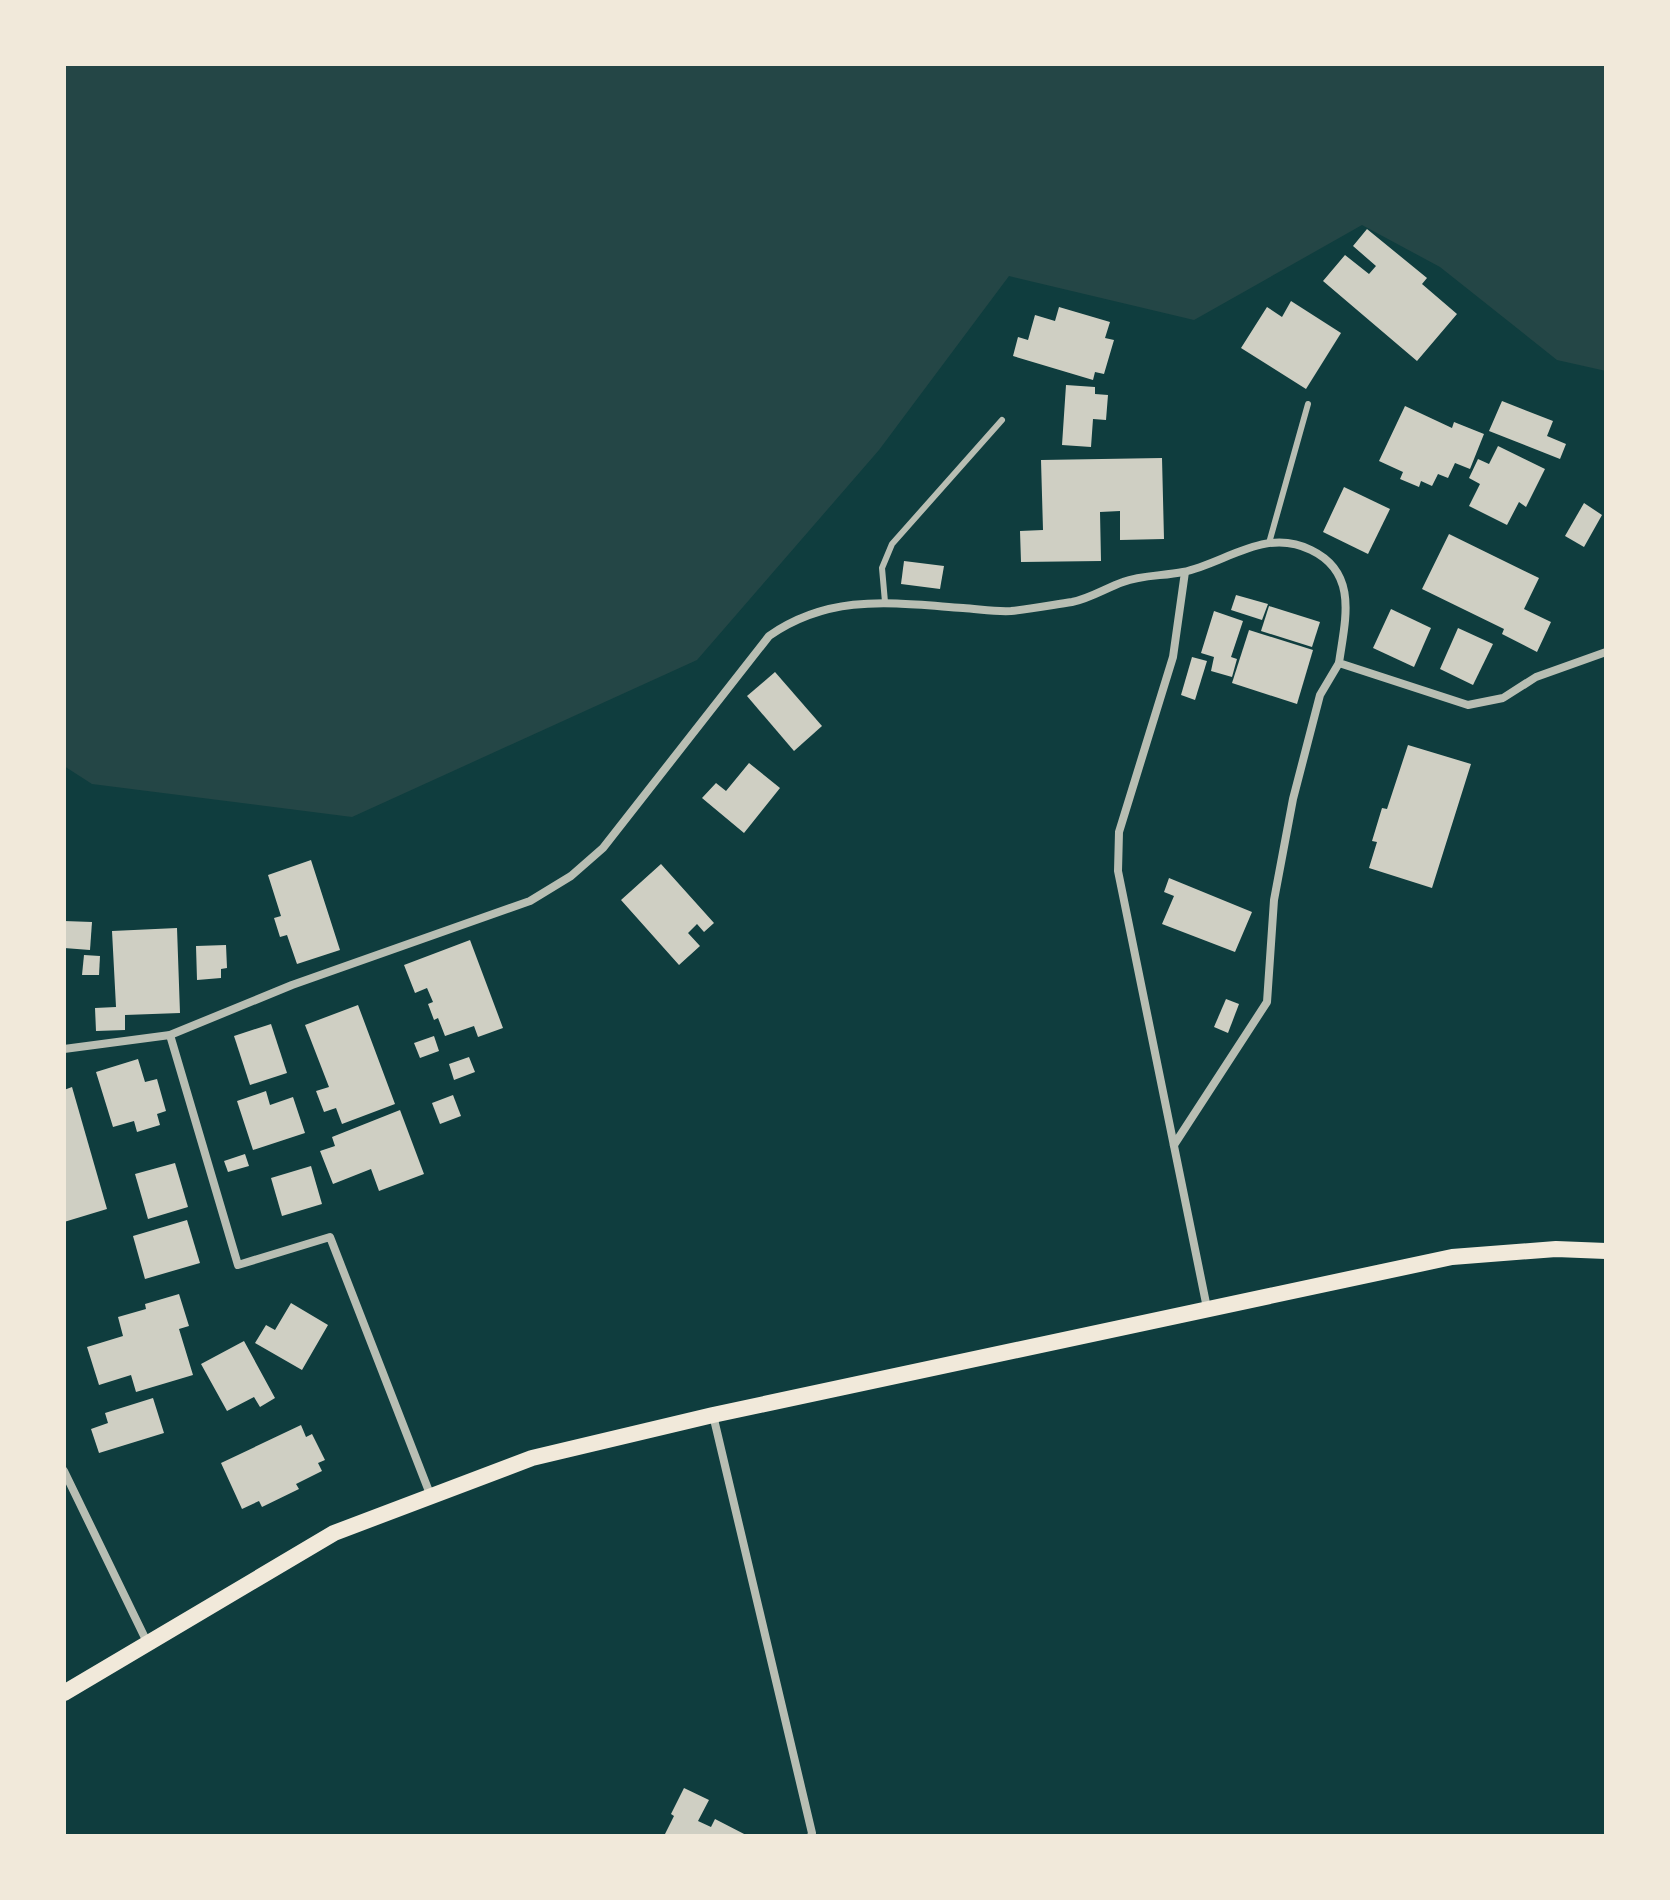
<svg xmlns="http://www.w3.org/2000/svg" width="1670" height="1900" font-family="Poppins,sans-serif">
	<rect width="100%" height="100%" fill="#0f3d3e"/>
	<polygon fill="#244646" points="64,64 1606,64 1606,371 1557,360 1440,267 1362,225 1194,320 1009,276 879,450 697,660 352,817 92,784 64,766"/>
	<g fill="#cfcfc3">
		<polygon points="1367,229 1427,278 1422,284 1457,314 1417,361 1323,281 1345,255 1369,274 1376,266 1353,246"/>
		<polygon points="1291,301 1341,333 1306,389 1241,348 1267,307 1282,317"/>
		<polygon points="1059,307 1110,322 1105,338 1114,340 1104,374 1095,372 1093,380 1013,356 1018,337 1028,340 1035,315 1055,321"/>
		<polygon points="1066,385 1095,387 1095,394 1108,395 1106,420 1093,419 1091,447 1062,445"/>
		<polygon points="1502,401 1553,421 1547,436 1566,444 1560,459 1489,431"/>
		<polygon points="1405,406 1452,428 1454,422 1484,434 1470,469 1455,463 1448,478 1438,474 1432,486 1421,481 1419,487 1400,479 1403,472 1379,461"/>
		<polygon points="1498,446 1545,469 1526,507 1519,502 1507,525 1469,506 1480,484 1469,478 1478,459 1489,464"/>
		<polygon points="1162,458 1164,539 1120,540 1120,511 1100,512 1101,561 1021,562 1020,531 1043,530 1041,460"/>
		<polygon points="1344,487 1390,509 1368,554 1323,532"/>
		<polygon points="1584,503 1602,515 1584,547 1565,536"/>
		<polygon points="1449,534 1539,578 1524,609 1551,622 1537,652 1502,634 1504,629 1422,589"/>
		<polygon points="904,561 944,566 940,589 901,584"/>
		<polygon points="1236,595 1268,604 1262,620 1231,610"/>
		<polygon points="1269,606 1320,622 1312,647 1261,631"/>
		<polygon points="1391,609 1431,628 1414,667 1373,648"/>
		<polygon points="1214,611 1243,621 1231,657 1237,659 1232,677 1211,671 1214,657 1201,653"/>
		<polygon points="1458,628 1493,644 1473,685 1440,669"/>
		<polygon points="1249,630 1313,650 1297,704 1232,683"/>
		<polygon points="1192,657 1207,661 1195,700 1181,695"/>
		<polygon points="775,672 822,726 794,751 747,696"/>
		<polygon points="1408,745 1471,764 1432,888 1369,868 1377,842 1372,841 1382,808 1387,809"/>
		<polygon points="749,763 780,788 744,833 702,798 716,783 726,791"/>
		<polygon points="311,860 340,950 297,964 287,935 280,937 274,918 281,916 268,875"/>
		<polygon points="661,864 714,923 704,932 697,924 688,933 700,946 679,965 621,900"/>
		<polygon points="1169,878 1252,912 1235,952 1162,924 1174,896 1164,892"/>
		<polygon points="64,921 92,922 90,950 64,948"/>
		<polygon points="177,928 180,1013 125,1015 125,1030 96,1031 95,1008 116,1007 112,931"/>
		<polygon points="470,940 503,1028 478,1037 474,1026 445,1036 438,1018 434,1020 428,1004 433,1002 427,988 415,993 404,965"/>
		<polygon points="226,945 227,968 221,969 221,978 197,980 196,946"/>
		<polygon points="84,955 100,956 99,975 82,975"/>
		<polygon points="1226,999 1239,1004 1228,1033 1214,1027"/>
		<polygon points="358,1005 395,1104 342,1124 336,1108 324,1112 316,1091 329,1087 305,1025"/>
		<polygon points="271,1024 287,1073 250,1085 234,1036"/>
		<polygon points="434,1036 439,1051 420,1058 414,1043"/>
		<polygon points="469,1057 475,1072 454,1080 449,1064"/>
		<polygon points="138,1059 145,1082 157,1079 166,1111 157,1114 160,1125 137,1132 134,1121 113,1127 96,1072"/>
		<polygon points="72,1087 107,1209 64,1222 64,1090"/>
		<polygon points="266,1091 270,1105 293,1097 305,1133 253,1150 237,1101"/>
		<polygon points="453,1095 461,1116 440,1124 432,1103"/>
		<polygon points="400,1110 424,1174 379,1191 371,1169 333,1184 320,1151 335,1146 332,1137"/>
		<polygon points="245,1154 249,1166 228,1172 224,1161"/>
		<polygon points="175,1163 188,1207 148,1219 135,1174"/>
		<polygon points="311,1166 322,1204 282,1216 271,1178"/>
		<polygon points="187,1220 200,1263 145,1279 133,1236"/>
		<polygon points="179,1294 189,1326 179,1329 193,1375 136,1392 131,1375 99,1385 87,1347 123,1336 118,1317 146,1309 145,1304"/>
		<polygon points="291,1303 328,1325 302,1370 255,1343 266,1325 275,1330"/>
		<polygon points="244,1341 275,1398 260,1407 254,1397 227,1411 201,1364"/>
		<polygon points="153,1398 164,1433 99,1453 91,1429 108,1423 105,1413"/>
		<polygon points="301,1425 306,1437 312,1434 325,1460 318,1463 322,1471 296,1484 299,1489 262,1507 259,1501 242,1509 221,1463"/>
		<polygon points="684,1788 709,1800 698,1821 711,1827 715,1819 748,1836 664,1836 674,1816 671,1814"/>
	</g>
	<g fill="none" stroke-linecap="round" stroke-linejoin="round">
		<g stroke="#b8beb3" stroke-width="6">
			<polyline points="1269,543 1308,404"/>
			<polyline points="885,602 882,568 892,544 1002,420"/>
		</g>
		<g stroke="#b8beb3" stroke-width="8">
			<polyline points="1185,572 1173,657 1119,832 1118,871 1207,1308"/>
			<polyline points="170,1035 238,1265 330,1237 430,1494"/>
			<path d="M64,1049L170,1035L292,985L530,901L571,876L603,848L769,636C831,593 892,603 963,608C979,609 996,612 1011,611C1031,609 1052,605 1072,602C1089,599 1106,588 1123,582C1141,575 1163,576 1183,572C1226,563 1265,527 1311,550C1359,573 1345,620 1339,663L1468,705L1503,698L1536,677L1606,652"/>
			<polyline points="1174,1145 1267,1002 1274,900 1293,799 1320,695 1339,663"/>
			<polyline points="713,1415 812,1833 811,1836"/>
			<polyline points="64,1471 147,1642"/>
		</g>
		<polyline stroke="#f1e9da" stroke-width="16" points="64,1693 334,1533 532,1458 713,1415 1452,1257 1556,1249 1606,1251"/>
	</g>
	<rect width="1670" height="1900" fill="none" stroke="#f1e9da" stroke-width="132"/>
</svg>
